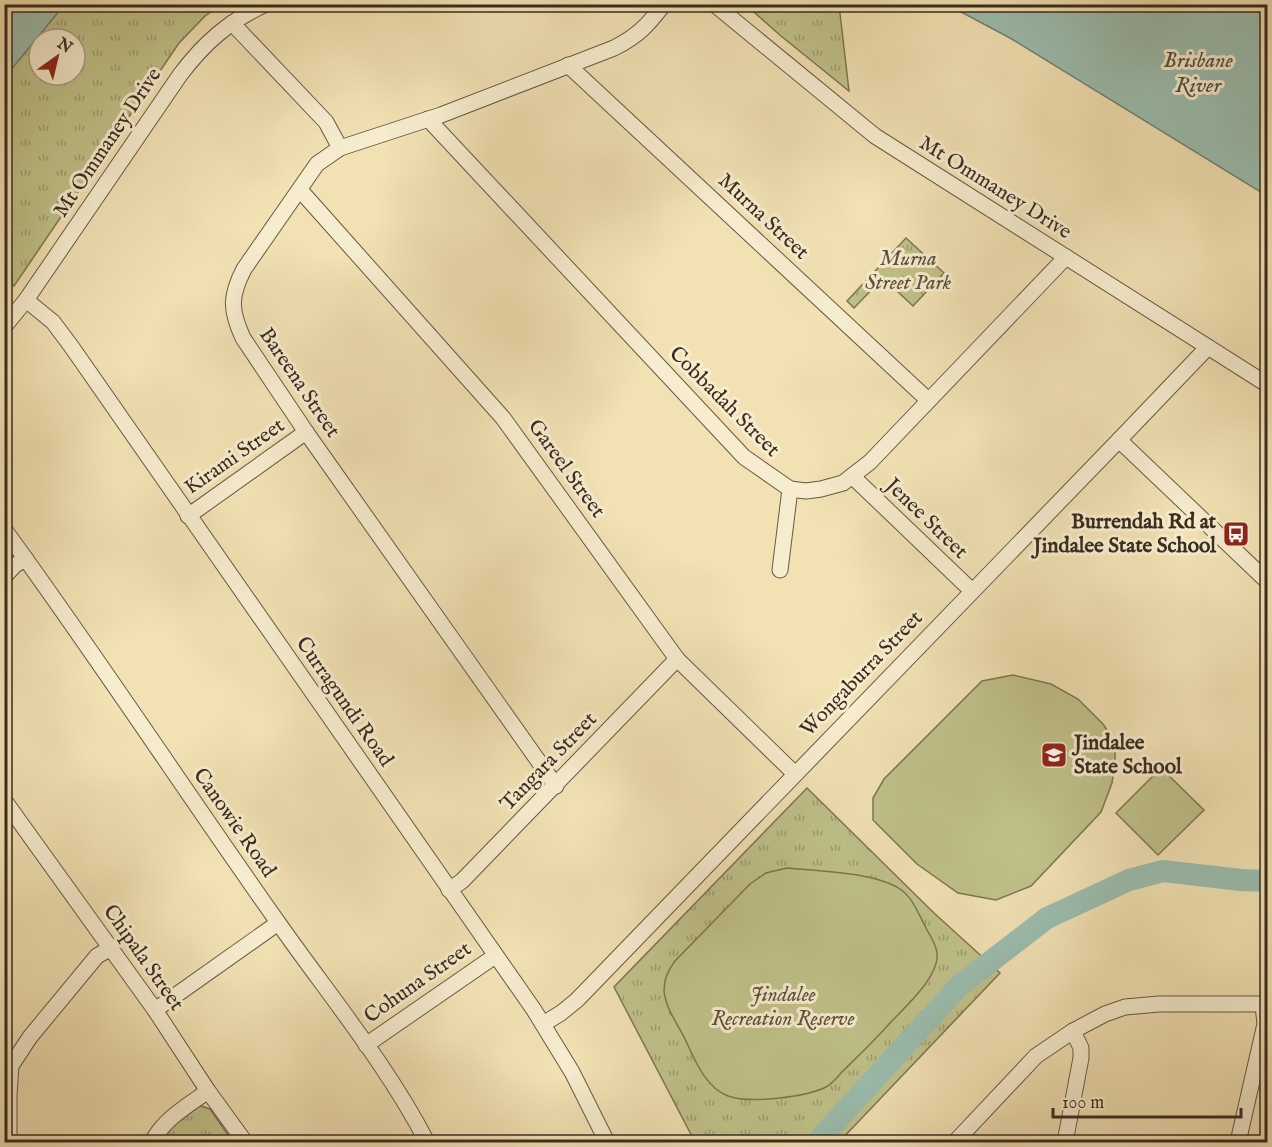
<svg xmlns="http://www.w3.org/2000/svg" width="1272" height="1147" font-family="'IM FELL English',serif">
	<defs>
		<pattern id="park-tufts" width="24" height="20" patternUnits="userSpaceOnUse" patternTransform="scale(1.5)"><rect width="24" height="20" fill="#c0c189"/><path d="M3 7l-1-3M5 7V3M7 7l1-3M15 17l-1-3M17 17v-4M19 17l1-3" fill="none" stroke="#9d9d6f"/></pattern>
	</defs>
	<rect width="100%" height="100%" fill="#f1e1b3"/>
	<filter id="stains"><feTurbulence type="fractalNoise" baseFrequency=".00333" numOctaves="4"/><feColorMatrix values="0 0 0 0 .2 0 0 0 0 .09 0 0 0 0 .02 0 0 0 .5 -.17"/></filter>
	<radialGradient id="worn" r=".72"><stop offset=".6" stop-color="#630" stop-opacity="0"/><stop offset="1" stop-color="#630" stop-opacity=".3"/></radialGradient>
	<g fill="url(#park-tufts)" stroke="#7c7654" stroke-width="1.5" fill-rule="evenodd">
		<path d="M64,5H221L205,16L179,43L14,286L5,279V77ZM39,39H75V75H39Z"/>
		<polygon points="746,5 839,5 849,91 781,36"/>
		<polygon points="906,238 944,273 913,306 883,278 854,308 847,301"/>
		<polygon points="807,788 934,913 1000,973 839,1142 695,1142 614,987"/>
		<polygon points="198,1105 210,1109 233,1142 158,1142 163,1134"/>
	</g>
	<g fill="#c0c189" stroke="#7c7654" stroke-width="1.5">
		<polygon points="1013,675 1051,684 1078,699 1103,724 1115,742 1115,762 1112,783 1101,812 1031,886 996,900 958,893 917,864 873,820 873,798 884,779 982,681"/>
		<polygon points="1161,768 1204,810 1158,855 1116,813"/>
		<path d="M787,868C816,871 884,872 905,893C914,901 918,913 924,924C928,933 936,943 937,953C940,976 905,1007 890,1023C875,1040 859,1055 843,1071C838,1076 832,1084 826,1087C806,1097 749,1104 728,1096C705,1087 695,1060 685,1039C670,1010 652,991 675,961L750,884L766,873Z"/>
	</g>
	<g fill="#9bbdae" stroke="#748374" stroke-width="1.5">
		<polygon points="5,4 64,5 5,77 4,5"/>
		<polygon points="948,5 1267,5 1267,196 1010,38"/>
	</g>
	<g fill="none" stroke-linecap="round" stroke-linejoin="round">
		<polyline stroke="#9bbdae" stroke-width="22" points="817,1142 960,985 1047,918 1129,880 1163,871 1241,880 1268,881"/>
		<defs>
			<g id="minor">
				<polyline points="714,4 875,136 1268,385"/>
				<polyline points="232,23 326,122 340,148"/>
				<polyline points="568,65 928,400"/>
				<polyline points="428,119 744,457 790,489 806,491 821,489 843,483 870,462 1066,257"/>
				<polyline points="300,190 503,418 677,659 795,774"/>
				<polyline points="26,300 53,322 71,346 534,1010 572,1072 607,1142"/>
				<path d="M4,327L26,300L180,75C204,43 229,21 266,4"/>
				<polyline points="1119,440 1268,582"/>
				<polyline points="852,476 972,591"/>
				<polyline points="188,516 306,432"/>
				<path d="M4,529C98,658 185,791 277,921C328,994 386,1063 427,1142"/>
				<polyline points="780,570 790,489"/>
				<polyline points="4,577 15,565 26,559"/>
				<path d="M556,786L306,432L243,338C230,310 230,296 244,269L317,164L340,148L441,115L614,48C638,36 648,25 664,4"/>
				<polyline points="4,800 155,1010 208,1091 245,1142"/>
				<polyline points="449,890 462,881 677,659"/>
				<polyline points="155,1010 278,923"/>
				<polyline points="543,1024 561,1013 577,1000 1119,440 1208,347"/>
				<polyline points="366,1045 495,956"/>
				<polyline points="9,1142 9,1095 11,1066 30,1037 97,956 111,948"/>
				<path d="M152,1142C164,1119 187,1106 208,1091"/>
				<polyline points="955,1142 1036,1056 1073,1031 1105,1014 1125,1007 1159,1004 1268,1004"/>
				<polyline points="1065,1142 1081,1058 1081,1048 1073,1031"/>
				<polyline points="1238,1142 1265,1024 1263,1005"/>
			</g>
		</defs>
		<use href="#minor" stroke="#675943" stroke-width="17"/>
		<use href="#minor" stroke="#f6ecce" stroke-width="15"/>
	</g>
	<defs>
		<symbol id="bus-square" viewBox="-11 -11 22 22"><rect x="-9" y="-9" width="18" height="18" rx="4" fill="#8f2418" stroke="#f6ecce"/><path d="M-5-6H5V4H4V6H2V4H-2V6H-4V4H-5ZM-3.5-4V0h7V-4ZM-3.5 1.2v1.5H-2V1.2ZM2 1.2v1.5H3.5V1.2Z" fill="#fff"/></symbol>
		<symbol id="school-square" viewBox="-11 -11 22 22"><rect x="-9" y="-9" width="18" height="18" rx="4" fill="#8f2418" stroke="#f6ecce"/><path d="M0-5L7-2L0 1L-7-2ZM-4 1L0 2.5L4 1V4Q0 6-4 4Z" fill="#fff"/></symbol>
	</defs>
	<g fill-rule="evenodd">
		<use href="#bus-square" x="1221" y="519" width="30" height="30"/>
		<use href="#school-square" x="1039" y="740" width="30" height="30"/>
	</g>
	<g text-anchor="middle" dominant-baseline="central" stroke-width="6" stroke-linejoin="round" paint-order="stroke">
		<g font-size="21" fill="#392c1e" stroke="#f6ecce">
			<text transform="translate(108 143) rotate(-56)">Mt Ommaney Drive</text>
			<text transform="translate(995 188) rotate(32)">Mt Ommaney Drive</text>
			<text transform="translate(763 217) rotate(43)">Murna Street</text>
			<text transform="translate(299 383) rotate(56)">Bareena Street</text>
			<text transform="translate(724 402) rotate(45)">Cobbadah Street</text>
			<text transform="translate(235 457) rotate(-35)">Kirami Street</text>
			<text transform="translate(566 469) rotate(54)">Gareel Street</text>
			<text transform="translate(926 519) rotate(44)">Jenee Street</text>
			<text transform="translate(862 674) rotate(-46)">Wongaburra Street</text>
			<text transform="translate(344 702) rotate(55)">Curragundi Road</text>
			<text transform="translate(549 762) rotate(-46)">Tangara Street</text>
			<text transform="translate(234 823) rotate(55)">Canowie Road</text>
			<text transform="translate(143 958) rotate(55)">Chipala Street</text>
			<text transform="translate(418 983) rotate(-35)">Cohuna Street</text>
		</g>
		<g font-size="21" font-style="italic" fill="#5b5139" stroke="#f6ecce">
			<text x="908" y="259">Murna<tspan x="908" dy="24">Street Park</tspan></text>
			<text x="783" y="995">Jindalee<tspan x="783" dy="24">Recreation Reserve</tspan></text>
		</g>
		<g font-size="21" font-weight="bold" fill="#392c1e" stroke="#f6ecce" text-anchor="end">
			<text x="1216" y="522">Burrendah Rd at<tspan x="1216" dy="24">Jindalee State School</tspan></text>
			<text x="1074" y="743" text-anchor="start">Jindalee<tspan x="1074" dy="24">State School</tspan></text>
		</g>
		<g font-size="22" font-style="italic" fill="#525042" stroke="#f6ecce">
			<text x="1198" y="61">Brisbane<tspan x="1198" dy="25">River</tspan></text>
		</g>
	</g>
	<rect width="1272" height="1147" fill="none" stroke="#f1e1b3" stroke-width="24"/>
	<rect x="6" y="6" width="1260" height="1135" fill="none" stroke="#392c1e" stroke-width="3"/>
	<rect x="12" y="12" width="1248" height="1123" fill="none" stroke="#392c1e" stroke-width="1.5"/>
	<g transform="translate(57 57) rotate(34)"><circle r="28" fill="#f6ecce" stroke="#aa9f88" stroke-width="1.5"/>
	<path d="M0-4.5L10 22L0 15L-10 22Z" fill="#8f2418"/>
	<text y="-9" font-size="16" font-weight="bold" text-anchor="middle" fill="#392c1e">N</text>
	</g>
	<path d="M1053 1108v9h188v-9" fill="none" stroke="#392c1e" stroke-width="3"/>
	<text x="1062" y="1108" font-size="18" fill="#392c1e" stroke="#f6ecce" stroke-width="4.5" paint-order="stroke">100 m</text>
	<rect width="100%" height="100%" filter="url(#stains)"/>
	<rect width="100%" height="100%" fill="url(#worn)"/>
</svg>
